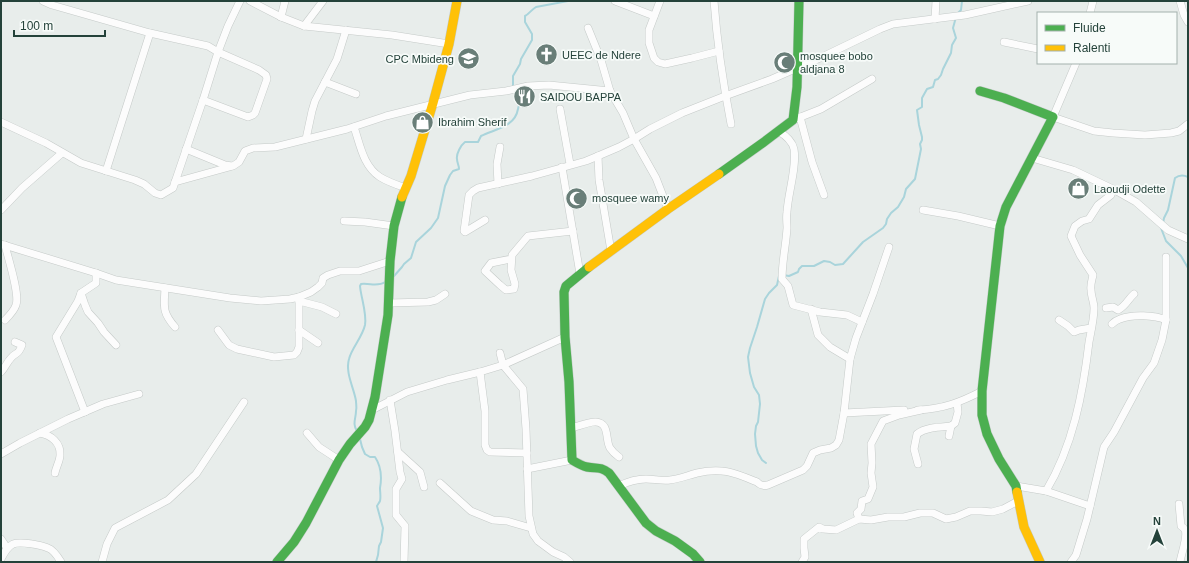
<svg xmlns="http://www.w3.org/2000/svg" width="1189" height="563" font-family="Arial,sans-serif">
	<rect width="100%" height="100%" fill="#e8edeb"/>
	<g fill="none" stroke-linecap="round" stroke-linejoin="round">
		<g stroke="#a9d4db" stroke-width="2">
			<polyline points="958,13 961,10 962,1"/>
			<path d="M513,88V76L520,64L521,59L532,40V34L525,22V16C529,14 531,10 536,7L568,1"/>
			<path d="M1163,223L1164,218L1168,210L1175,178C1179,175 1184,175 1188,177"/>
			<polyline points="1161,228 1166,241 1181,256 1188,268"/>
			<polyline points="783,275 789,276 798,272 799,269 802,266 814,266 824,261 830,262 835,265 843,264 863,242 883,228 886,224 887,219 891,213 898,207 904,197 906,189 915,179 921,149 920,144 922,140 922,137 919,125 917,110 922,107 922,98 927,89 933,87 935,80 938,79 941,75 943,69 951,53 952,45 956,38 953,28 956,17"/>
			<path d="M394,276L402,267L404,264L411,258L416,242L431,228L438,218L445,186L450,175L453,171L459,169C459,165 457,163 457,159C456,154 461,145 465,142H478L481,136C495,129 515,127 518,109C520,102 520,98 516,91"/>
			<path d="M357,431C352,424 356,418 356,411C357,408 356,404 356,401C354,388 345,373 349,359C352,347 362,338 365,325C367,313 361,298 360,286L361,284C370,283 378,287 385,282"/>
			<path d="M360,439L362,447L365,454L370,457H375C381,466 382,477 380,488C380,492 381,497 380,501C379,503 378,504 377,506L383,528L381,542L379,546L378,555L376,562"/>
			<polyline points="766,463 762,460 758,453 756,446 755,434 756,426 758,422 760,404 759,395 754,387 750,373 748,357 750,348 757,327 765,299 769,293 777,285 779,276"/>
		</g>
		<defs>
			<g id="street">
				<polyline points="43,1 52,5 150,33 208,46 218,52 259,70 266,75 267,79 255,113 253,115 248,117 203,100"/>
				<polyline points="250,1 281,17 304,26 392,35 449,44"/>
				<polyline points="615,1 654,16"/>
				<polyline points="660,1 649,30 649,43 654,58 658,62 665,64 692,58 719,51"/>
				<path d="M714,1C717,42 723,83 731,124"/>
				<polyline points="1180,1 1184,15 1188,22"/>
				<polyline points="1090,13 1093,1"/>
				<polyline points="281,17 285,1"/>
				<polyline points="935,19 936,1"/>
				<polyline points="304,26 323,1"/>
				<polyline points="588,28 601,60 610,91 623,113 634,139 656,178 668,209"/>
				<polyline points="1004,42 1038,49"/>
				<polyline points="1076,63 1053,117 1094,131 1113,133 1145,135 1171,133 1179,131 1188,124"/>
				<polyline points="325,82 356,94"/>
				<polyline points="560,109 570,164"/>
				<polyline points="800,117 812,162 824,195"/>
				<polyline points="793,120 821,109 872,79"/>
				<polyline points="1,122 46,143 81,163 135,180 144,184 155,193 161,195 173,188 203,100 218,52 228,26 240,1"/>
				<path d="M354,127C360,144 363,166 380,177C388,182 397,185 406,188"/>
				<path d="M778,131C785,135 792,140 794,149C797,167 788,193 787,212C786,217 787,223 787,228C786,245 782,262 782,279L788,286L793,305L820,312L847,315L862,322"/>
				<polyline points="306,139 312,111 315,101 337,59 346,30"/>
				<polyline points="186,149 225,165 232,166"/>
				<polyline points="598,156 599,180 611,251"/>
				<polyline points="1032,158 1073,170 1113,189 1136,202 1168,230 1188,239"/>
				<polyline points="562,167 580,274"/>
				<polyline points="106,171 150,33"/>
				<polyline points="175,182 233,166 239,162 245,151 253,148 275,147 347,129 386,116 470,95 506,91 528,86 549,85 610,91"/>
				<polyline points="498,184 497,164 500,147"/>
				<polyline points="1,210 22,188 62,153"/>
				<polyline points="923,210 958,216 1000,226"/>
				<polyline points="485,220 465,232 464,231 469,195 473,191 478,188 532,176 586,161 598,156 619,147 634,139 650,129 682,113 725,96 772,79 820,58 880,29 893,24 965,15 1028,1"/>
				<polyline points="344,221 365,222 394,226"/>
				<polyline points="1,244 96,273 116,280 230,298 261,301 290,299 299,297 311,292 318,287 322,283 323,278 328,275 340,271 359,271 390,261"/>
				<polyline points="511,259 491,263 485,271 500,285 506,290 514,289 515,284 511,270 512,255 528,236 573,231"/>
				<path d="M165,288C164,307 162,312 175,327"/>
				<polyline points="81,293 85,305 88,312 98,323 104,332 116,345"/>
				<polyline points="299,301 322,307 336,314"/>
				<polyline points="389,303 428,302 436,300 445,294"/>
				<path d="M1106,308L1113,307L1118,310C1126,306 1128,299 1134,294"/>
				<polyline points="811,309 818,335 830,347 850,359"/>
				<path d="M5,320C9,316 14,311 16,305C20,294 8,258 5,245"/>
				<polyline points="1059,320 1068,326 1074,332 1079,330 1091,328"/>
				<path d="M1112,324C1114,322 1117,320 1120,319C1132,314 1155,315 1166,320"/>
				<polyline points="218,330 229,345 237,349 274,357 294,355 297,352 299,347 299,297"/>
				<polyline points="299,330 318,343"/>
				<polyline points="500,353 503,365 523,389 526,429 529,516 533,534 538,541 553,552 564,557 570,562"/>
				<path d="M1,372C5,368 7,362 11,358C17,351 18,356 22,345L15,342"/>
				<polyline points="480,372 485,411 485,445 487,450 490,452 527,453"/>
				<polyline points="390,400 395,431 400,472 402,479 396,489 396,515 405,526 404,562"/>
				<polyline points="372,410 407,392 447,380 480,372 503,365 565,337"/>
				<path d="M918,410C943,409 961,402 982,391"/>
				<polyline points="85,412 56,337 78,301 81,293 96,283 96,273"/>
				<polyline points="844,413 904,410"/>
				<path d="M571,428C576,427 591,421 596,422C610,423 605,440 610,448C612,451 616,455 619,457"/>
				<path d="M40,433C51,435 61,443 60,455C60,461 56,467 55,473"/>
				<polyline points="307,433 319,447 339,460"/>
				<polyline points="949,436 951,426 955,423 958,412 957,403"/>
				<polyline points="398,452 420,472 424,487"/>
				<polyline points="1,454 20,443 68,419 103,404 139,394"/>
				<path d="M918,464L914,449L917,434C926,427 940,427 951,426"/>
				<polyline points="527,469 572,460"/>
				<polyline points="440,483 471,511 493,520 507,521 531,528"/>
				<path d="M619,486C627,482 636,479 646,479C654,479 662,481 670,480C679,479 689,475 697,473C722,467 735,473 757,482C761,486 764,486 768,485L803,470L807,466L813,453L820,450L831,448L836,445L839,440L844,413L850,359L856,338L873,294L889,247"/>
				<path d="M1016,486L1046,491C1073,446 1083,393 1089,342C1091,331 1094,319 1094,308C1094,302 1091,296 1091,290C1090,285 1092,280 1093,275L1080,255L1071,236L1075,226L1082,221L1089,219L1098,205L1111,195L1113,189"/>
				<polyline points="1046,491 1090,506"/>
				<path d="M1179,504L1181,526C1183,527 1184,528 1185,530C1188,536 1181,555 1180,562"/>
				<polyline points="859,519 857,513 861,509 862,501 868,499 873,487 871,473 872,463 871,444 883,421 899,415 921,410"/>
				<polyline points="1,539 7,548"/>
				<path d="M1,559C4,553 7,547 13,544C20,541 41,545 48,548C54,550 58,557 61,562"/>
				<polyline points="102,562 107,544 115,528 168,500 196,474 244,402"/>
				<polyline points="802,562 805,557 804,548 804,539 819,527 823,529 836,530 859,519 871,520 888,517 904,517 920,513 933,513 946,519 956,517 970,511 981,511 992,512 1003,509 1018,501"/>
				<polyline points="1071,562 1076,555 1087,519 1104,447 1114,432 1143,378 1154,363 1162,340 1166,320 1166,257"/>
			</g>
			<g id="fast">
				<polyline points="980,91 1004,98 1053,117 1006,207 1000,226 982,391 982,415 987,434 999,459 1016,486 1017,492"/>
				<polyline points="719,174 764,142 793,120 797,87 799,1"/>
				<path d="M589,267L566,286L564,292L565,337L569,382L572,460C577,463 582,466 587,467C597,469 600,466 609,473L646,523L656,531L675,541L693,554L700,562"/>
				<polyline points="277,562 294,542 306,523 339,460 350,444 365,427 369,420 375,397 388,315 390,261 394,226 402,197"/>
			</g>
			<g id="slow">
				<polyline points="402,197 411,176 433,103 449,44 457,1"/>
				<polyline points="589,267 668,209 719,174"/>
				<polyline points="1017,492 1024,527 1040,562"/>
			</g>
		</defs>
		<use href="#street" stroke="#c5cac8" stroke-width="8"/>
		<use href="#fast" stroke="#c3cbc8" stroke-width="10"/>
		<use href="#slow" stroke="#c3cbc8" stroke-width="10"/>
		<use href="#street" stroke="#fcfcfc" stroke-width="7"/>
		<use href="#fast" stroke="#4caf50" stroke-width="9"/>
		<use href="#slow" stroke="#ffc107" stroke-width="9"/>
	</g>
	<defs>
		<symbol id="church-disc" viewBox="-11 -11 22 22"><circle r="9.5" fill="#697e78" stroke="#f7fbf9"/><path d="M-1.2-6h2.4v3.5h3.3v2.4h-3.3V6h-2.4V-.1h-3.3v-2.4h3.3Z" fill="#fff"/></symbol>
		<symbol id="school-disc" viewBox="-11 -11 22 22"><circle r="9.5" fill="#697e78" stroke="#f7fbf9"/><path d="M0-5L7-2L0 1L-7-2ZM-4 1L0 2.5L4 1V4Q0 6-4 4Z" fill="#fff"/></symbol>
		<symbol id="mosque-disc" viewBox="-11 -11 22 22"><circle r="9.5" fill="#697e78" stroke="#f7fbf9"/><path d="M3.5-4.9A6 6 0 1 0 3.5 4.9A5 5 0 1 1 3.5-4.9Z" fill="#fff"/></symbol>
		<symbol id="restaurant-disc" viewBox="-11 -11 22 22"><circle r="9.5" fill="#697e78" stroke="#f7fbf9"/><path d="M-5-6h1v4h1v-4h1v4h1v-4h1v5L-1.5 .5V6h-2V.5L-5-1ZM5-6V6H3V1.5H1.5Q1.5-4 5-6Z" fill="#fff"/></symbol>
		<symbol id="shop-disc" viewBox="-11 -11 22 22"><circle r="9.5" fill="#697e78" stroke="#f7fbf9"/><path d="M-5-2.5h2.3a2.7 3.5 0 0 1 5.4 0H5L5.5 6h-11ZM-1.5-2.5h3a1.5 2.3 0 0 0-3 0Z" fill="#fff"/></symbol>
	</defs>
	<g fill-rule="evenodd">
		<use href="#church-disc" x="534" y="42" width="25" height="25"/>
		<use href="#school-disc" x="456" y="46" width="25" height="25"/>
		<use href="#mosque-disc" x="772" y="50" width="25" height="25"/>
		<use href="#restaurant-disc" x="512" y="84" width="25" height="25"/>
		<use href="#shop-disc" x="410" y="110" width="25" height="25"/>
		<use href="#shop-disc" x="1066" y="176" width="25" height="25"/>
		<use href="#mosque-disc" x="564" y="186" width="25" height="25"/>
	</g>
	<g text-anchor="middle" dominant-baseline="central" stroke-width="3.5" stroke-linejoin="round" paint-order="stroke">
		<g font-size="11" fill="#24423a" stroke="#f7fbf9" text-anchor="start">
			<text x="562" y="55">UEEC de Ndere</text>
			<text x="800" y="56">mosquee bobo<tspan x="800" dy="13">aldjana 8</tspan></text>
			<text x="454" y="59" text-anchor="end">CPC Mbideng</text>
			<text x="540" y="97">SAIDOU BAPPA</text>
			<text x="438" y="122">Ibrahim Sherif</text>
			<text x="1094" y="189">Laoudji Odette</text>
			<text x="592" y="198">mosquee wamy</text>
		</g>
	</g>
	<rect width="1189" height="563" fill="none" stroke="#24423a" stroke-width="4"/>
	<rect x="1037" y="12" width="140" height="52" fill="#f7fbf9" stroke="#a3b1ad"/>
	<rect x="1045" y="25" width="20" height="6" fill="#4caf50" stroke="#a3b1ad"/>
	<text x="1073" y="32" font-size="12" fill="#24423a">Fluide</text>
	<rect x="1045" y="45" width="20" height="6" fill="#ffc107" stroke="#a3b1ad"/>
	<text x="1073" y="52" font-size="12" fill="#24423a">Ralenti</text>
	<g transform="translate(1157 531)" stroke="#f7fbf9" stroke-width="3" paint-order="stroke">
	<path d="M0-3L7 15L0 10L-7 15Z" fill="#24423a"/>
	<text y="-6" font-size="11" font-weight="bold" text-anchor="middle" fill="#24423a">N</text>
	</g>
	<path d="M14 30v6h91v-6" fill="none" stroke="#24423a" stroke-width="2"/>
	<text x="20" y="30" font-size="12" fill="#24423a" stroke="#f7fbf9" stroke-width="3" paint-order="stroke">100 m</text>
</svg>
